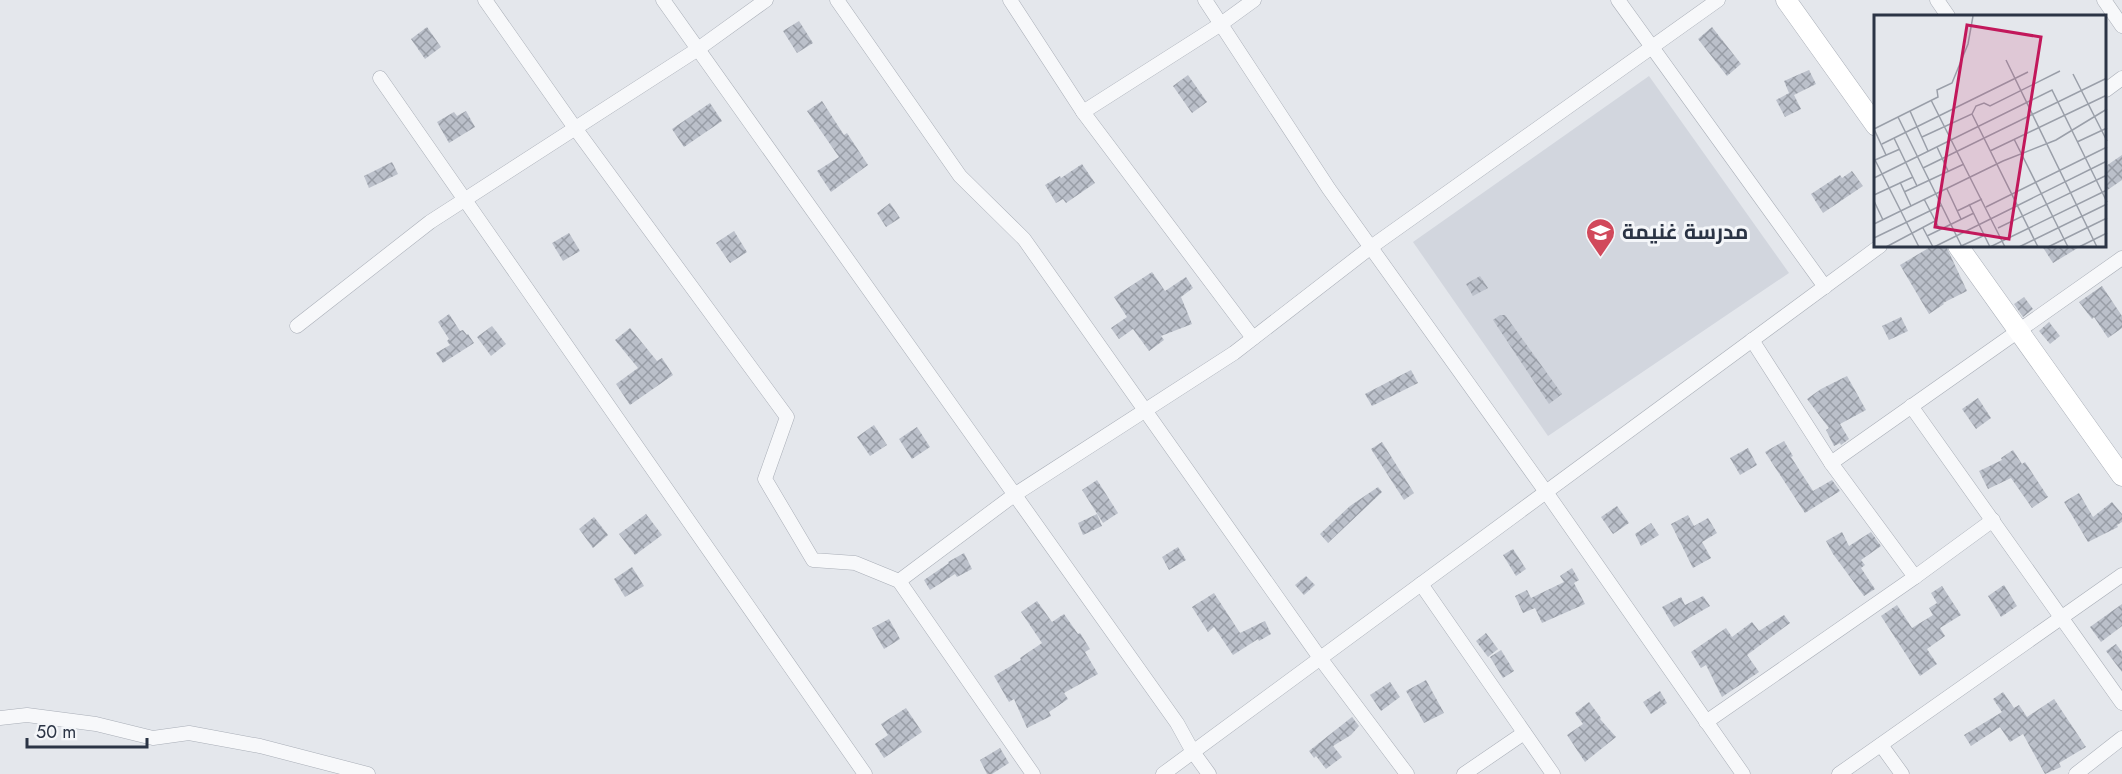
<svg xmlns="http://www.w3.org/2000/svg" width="2122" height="774" font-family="Jost,Cairo,sans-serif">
	<defs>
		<pattern id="building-cross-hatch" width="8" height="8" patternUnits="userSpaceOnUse" patternTransform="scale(1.5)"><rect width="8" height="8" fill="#bbc0ca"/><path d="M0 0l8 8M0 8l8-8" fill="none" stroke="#989da6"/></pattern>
	</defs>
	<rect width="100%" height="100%" fill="#e4e7ec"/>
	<polygon fill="#d2d6de" points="1649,76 1789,273 1548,436 1413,242"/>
	<g fill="url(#building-cross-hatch)">
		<polygon points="799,21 813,43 797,53 783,31"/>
		<polygon points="427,27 441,47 425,59 411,39"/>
		<polygon points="1712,27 1741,64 1727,76 1698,39"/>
		<polygon points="1809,70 1816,84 1794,95 1801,109 1785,117 1776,100 1789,93 1784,81"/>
		<polygon points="1188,75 1207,102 1192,113 1173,86"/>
		<polygon points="822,101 844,135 847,133 868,165 831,192 817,171 839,157 807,111"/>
		<polygon points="710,103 722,121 684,147 672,129"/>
		<polygon points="466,111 475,127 449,143 437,122 454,112 457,116"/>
		<polygon points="2122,155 2122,180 2106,191 2106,166"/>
		<polygon points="392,162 398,174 369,188 364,176"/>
		<polygon points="1082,164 1095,183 1066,203 1063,199 1056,203 1045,185 1060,176 1061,178"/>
		<polygon points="1852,171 1863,186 1823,213 1811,194 1840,175 1842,178"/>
		<polygon points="890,203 900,218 886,227 877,213"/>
		<polygon points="734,231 747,252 730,263 716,243"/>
		<polygon points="569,233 580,251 563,261 552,243"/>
		<polygon points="1932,246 1946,246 1967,291 1943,303 1944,304 1929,314 1900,265"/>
		<polygon points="2042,246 2081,246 2053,263"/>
		<polygon points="1152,272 1165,291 1186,277 1193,288 1181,297 1192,324 1161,336 1164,340 1149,351 1133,329 1119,339 1111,328 1127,317 1114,297"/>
		<polygon points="1480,276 1488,288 1473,296 1466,284"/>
		<polygon points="2102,286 2122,316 2122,328 2108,338 2094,317 2092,319 2079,302"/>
		<polygon points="2024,297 2033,309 2023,317 2014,304"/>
		<polygon points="449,314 460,331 463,330 467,335 468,334 474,343 443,363 436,353 450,345 447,341 449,339 438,322"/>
		<polygon points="1500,315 1505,315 1562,394 1549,404 1493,320"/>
		<polygon points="1901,317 1908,331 1889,340 1882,326"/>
		<polygon points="2049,322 2060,336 2050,344 2039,331"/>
		<polygon points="492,326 506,344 491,356 477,337"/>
		<polygon points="630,328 657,361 662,358 673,375 630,405 616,384 638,368 615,340"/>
		<polygon points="1411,370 1418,383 1372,406 1365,394"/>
		<polygon points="1847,376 1866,410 1840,424 1849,439 1841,445 1840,443 1834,446 1826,430 1829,428 1807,399 1821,389"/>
		<polygon points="1978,398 1991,418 1976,429 1962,409"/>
		<polygon points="874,425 887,445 870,456 857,437"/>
		<polygon points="917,427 930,447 912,459 899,439"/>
		<polygon points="1784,441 1793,456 1791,457 1813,491 1832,480 1840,491 1805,513 1765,452"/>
		<polygon points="1382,442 1414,493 1404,500 1371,449"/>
		<polygon points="1748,448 1757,465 1740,475 1730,458"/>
		<polygon points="2013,450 2022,464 2025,462 2048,497 2032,508 2011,478 1988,489 1979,471 2002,460 2001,458"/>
		<polygon points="1097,480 1118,513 1103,523 1082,490"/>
		<polygon points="1378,487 1382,492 1328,543 1320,534 1350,506"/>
		<polygon points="2079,493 2093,517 2112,502 2122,514 2122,522 2117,525 2118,527 2088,542 2064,502"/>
		<polygon points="1617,506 1629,523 1613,534 1601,517"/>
		<polygon points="646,514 662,535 635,555 619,534"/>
		<polygon points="1097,514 1102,526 1083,535 1078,523"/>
		<polygon points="1688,515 1694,526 1708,518 1717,533 1702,542 1711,558 1693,568 1671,524"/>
		<polygon points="594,517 608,535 593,548 579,529"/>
		<polygon points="1651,523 1659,535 1641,546 1635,534"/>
		<polygon points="1842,532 1849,546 1871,532 1881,546 1861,560 1865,565 1861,568 1875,589 1864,596 1833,554 1826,541"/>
		<polygon points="1178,547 1186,560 1169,570 1162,557"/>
		<polygon points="1513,549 1526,569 1516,576 1503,555"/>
		<polygon points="964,553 972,569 957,577 955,574 930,590 924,580 949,563 948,562"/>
		<polygon points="632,567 644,586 625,597 614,579"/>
		<polygon points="1572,568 1579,580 1574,583 1585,604 1542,623 1535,608 1523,613 1515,596 1527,590 1531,598 1564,582 1560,576"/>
		<polygon points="1306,576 1315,585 1304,595 1295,585"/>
		<polygon points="2004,585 2017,606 2001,617 1988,596"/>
		<polygon points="1942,586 1961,615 1940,628 1945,636 1927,649 1937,664 1920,676 1881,616 1897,605 1912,628 1933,615 1929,608 1937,603 1931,593"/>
		<polygon points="1214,593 1240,633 1265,621 1271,634 1259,641 1258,639 1233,655 1214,627 1208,632 1192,607"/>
		<polygon points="1703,596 1710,606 1674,627 1662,607 1681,597 1685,605"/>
		<polygon points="1037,601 1052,622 1064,614 1078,634 1080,633 1090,649 1085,652 1098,674 1064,693 1068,699 1049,712 1051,716 1027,728 1014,699 1009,702 994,676 1021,660 1020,658 1042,643 1021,612"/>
		<polygon points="2122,604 2122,626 2101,642 2090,627"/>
		<polygon points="1784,615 1790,623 1747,655 1759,672 1722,697 1706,665 1701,668 1691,652 1726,628 1732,637 1752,622 1759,631"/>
		<polygon points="889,619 900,639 884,649 872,628"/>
		<polygon points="1486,633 1498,649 1488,657 1476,641"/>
		<polygon points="2116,644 2122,652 2122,672 2106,651"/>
		<polygon points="1501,650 1514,671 1503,678 1490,657"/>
		<polygon points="1426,680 1444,713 1424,723 1406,691"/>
		<polygon points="1390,682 1400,697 1381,711 1370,695"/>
		<polygon points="1660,691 1667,703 1651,714 1643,702"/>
		<polygon points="2003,692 2014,708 2019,705 2027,717 2054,699 2086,747 2059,763 2061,767 2045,774 2023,734 2010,742 2000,727 1971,746 1964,735 2002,712 1993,699"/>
		<polygon points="1589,702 1601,718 1600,719 1616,737 1585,762 1567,735 1583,724 1575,713"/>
		<polygon points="906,708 922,732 884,758 875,744 888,735 881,724"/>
		<polygon points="1352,717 1359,726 1351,735 1333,746 1342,757 1326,769 1316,756 1314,758 1309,751"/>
		<polygon points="1000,748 1009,763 992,774 987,774 980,760"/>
	</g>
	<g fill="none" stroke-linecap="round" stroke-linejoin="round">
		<defs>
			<g id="street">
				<polyline points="485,0 575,128 787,417 765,479 813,560 855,563 899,581 1033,774"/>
				<polyline points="663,0 1177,723 1193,752 1209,774"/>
				<polyline points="837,0 960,176 1024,239 1320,658 1407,774"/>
				<polyline points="1010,0 1083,112 1253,338"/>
				<polyline points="1205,0 1329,189 1546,492 1743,774"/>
				<polyline points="1618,0 1825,287"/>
				<polyline points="1937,0 1948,16"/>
				<polyline points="2104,0 2122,26"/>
				<polyline points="380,78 865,774"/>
				<polyline points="2106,90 2122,78"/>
				<polyline points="1083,112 1221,24 1254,0"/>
				<polyline points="297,326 430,222 698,49 766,0"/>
				<polyline points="1752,340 1831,463 1915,577"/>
				<polyline points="1911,406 2122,703"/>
				<polyline points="1831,463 2122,258"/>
				<polyline points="899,581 1014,495 1234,353 1371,247 1718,0"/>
				<polyline points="1421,584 1553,774"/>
				<polyline points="0,718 27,715 96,724 153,738 189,733 260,746 368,774"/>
				<polyline points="1706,722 1915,577 1993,520"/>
				<polyline points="1881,745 1902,774"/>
				<polyline points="1163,774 1880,246"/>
				<polyline points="1464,774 1524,733"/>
				<polyline points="1839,774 2122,575"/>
				<polyline points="2076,774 2122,738"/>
			</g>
			<g id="secondary">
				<polyline points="1786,0 1876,126"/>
				<polyline points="1958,246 2122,476"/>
			</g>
		</defs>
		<use href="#street" stroke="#a9aeb7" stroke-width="15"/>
		<use href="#secondary" stroke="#a9aeb7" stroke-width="21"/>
		<use href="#street" stroke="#f7f8fa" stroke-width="14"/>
		<use href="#secondary" stroke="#fff" stroke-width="20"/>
	</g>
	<defs>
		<symbol id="school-pin" viewBox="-11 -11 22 30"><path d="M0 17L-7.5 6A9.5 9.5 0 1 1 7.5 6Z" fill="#d1495b" stroke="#f4f6f9"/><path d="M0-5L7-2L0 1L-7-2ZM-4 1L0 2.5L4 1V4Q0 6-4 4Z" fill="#fff"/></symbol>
	</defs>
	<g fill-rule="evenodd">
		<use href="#school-pin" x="1584" y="216" width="33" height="45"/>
	</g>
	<g text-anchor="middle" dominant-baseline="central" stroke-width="6" stroke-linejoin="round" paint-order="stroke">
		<g font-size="21" font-weight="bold" fill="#2b3445" stroke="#f4f6f9" text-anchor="start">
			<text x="1622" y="232">مدرسة غنيمة</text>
		</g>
	</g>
	<g transform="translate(1874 15)">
		<rect width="232" height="232" fill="#e4e7ec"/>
		<path fill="none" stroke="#9a9fa9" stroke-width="1.5" d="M132,45L223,232M199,59L233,126M57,85L131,232M36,96L54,136M98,99L164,232M24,102L88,232M0,114L64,82L63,75L78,68L94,29L99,1M0,114L12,140M48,122L98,99L102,91L110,88L116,91L186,56M20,123L43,171M140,124L194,232M203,127L233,113M8,129L154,57M63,132L74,156M116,136L233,80M0,143L45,232M1,145L26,134M49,153L233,63M0,163L178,75L233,187M26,167L37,191M73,174L87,204M30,177L90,149M0,180L39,162M50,184L66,215M0,186L9,205M95,189L116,232L233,175M112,192L233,132M83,196L108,184M0,209L129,146L182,125L233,94M49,213L59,232M124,213L233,160M53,221L100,198M0,223L68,190M12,232L61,206M60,232L233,146M85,232L111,220M145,232L233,189M174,232L233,203M205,232L233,218"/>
		<path fill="#c2185b" fill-opacity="0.15" stroke="#c2185b" stroke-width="3" d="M93,10L167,22L135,224L61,212Z"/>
		<rect width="232" height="232" fill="none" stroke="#2b3445" stroke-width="3"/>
	</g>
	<path d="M27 738v9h120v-9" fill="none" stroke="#2b3445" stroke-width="3"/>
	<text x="36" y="738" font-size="18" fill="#2b3445" stroke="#f4f6f9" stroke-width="4.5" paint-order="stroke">50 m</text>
</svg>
